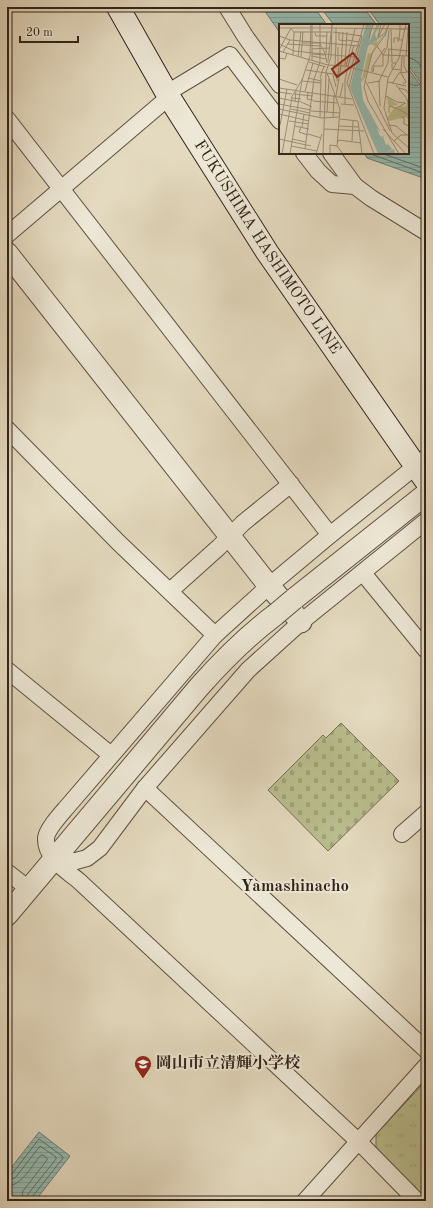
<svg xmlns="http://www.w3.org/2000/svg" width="433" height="1208" font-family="'Old Standard TT','Noto Serif JP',serif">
	<defs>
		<pattern id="cemetery-stones" width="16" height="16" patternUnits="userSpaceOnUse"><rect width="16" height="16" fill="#babe8e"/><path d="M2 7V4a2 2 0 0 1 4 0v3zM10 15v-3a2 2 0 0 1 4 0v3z" fill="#a0a37a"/></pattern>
		<pattern id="park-tufts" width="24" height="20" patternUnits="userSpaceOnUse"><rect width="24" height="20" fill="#babe8e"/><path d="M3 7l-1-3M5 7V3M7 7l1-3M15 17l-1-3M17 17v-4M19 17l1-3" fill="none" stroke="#a0a37a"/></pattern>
		<pattern id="water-rules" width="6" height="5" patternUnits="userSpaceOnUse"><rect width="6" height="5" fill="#95bbb2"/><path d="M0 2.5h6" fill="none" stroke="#81a098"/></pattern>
	</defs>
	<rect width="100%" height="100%" fill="#e4dabf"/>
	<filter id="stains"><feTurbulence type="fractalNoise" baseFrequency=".005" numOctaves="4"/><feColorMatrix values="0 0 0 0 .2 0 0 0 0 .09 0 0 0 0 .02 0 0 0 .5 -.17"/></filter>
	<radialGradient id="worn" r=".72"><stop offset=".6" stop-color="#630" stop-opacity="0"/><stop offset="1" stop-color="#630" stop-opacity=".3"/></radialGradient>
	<polygon fill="url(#cemetery-stones)" stroke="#767054" points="341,723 399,781 328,851 268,790 323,735 326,738"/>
	<polygon fill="url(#park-tufts)" stroke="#767054" points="426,1081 426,1200 376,1150 376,1134"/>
	<g fill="url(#water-rules)" stroke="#6d7e75">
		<polygon points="262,7 314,7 327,25 280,25 280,33"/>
		<polygon points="320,7 363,7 377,25 334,25"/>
		<polygon points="367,7 426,7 426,90 408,65 408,25 380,25"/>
		<polygon points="408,68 426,93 426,179 367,158 364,153 408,153"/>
		<polygon points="39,1132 70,1156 35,1201 11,1201 7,1198 7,1173"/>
	</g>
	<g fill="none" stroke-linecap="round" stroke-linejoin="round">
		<g stroke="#646f66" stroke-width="1">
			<path d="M408,58C428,59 429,95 408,83"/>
			<polyline points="368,153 426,174"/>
			<polyline points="381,153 426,169"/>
			<polyline points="7,1175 12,1174 39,1139 62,1156 63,1158 32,1197 32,1201"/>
			<polyline points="7,1180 15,1178 40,1146 56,1157 56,1159 28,1194 27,1201"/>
			<path d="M7,1186C22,1186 32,1165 41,1155H43L47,1158V1160L23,1191L21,1201"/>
		</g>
		<defs>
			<g id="minor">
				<polyline points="227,7 245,36 280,85"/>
				<polyline points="167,93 230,55 280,121"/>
				<polyline points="7,119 330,535"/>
				<polyline points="304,153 318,171 332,184 355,186"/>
				<polyline points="331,153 355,186 371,198 426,232"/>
				<polyline points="7,235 169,97"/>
				<polyline points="7,429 118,542 215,635"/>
				<polyline points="363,573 426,650"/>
				<polyline points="170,591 219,547 243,523 291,484"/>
				<polyline points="7,670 111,755"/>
				<polyline points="145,788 426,1050"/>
				<polyline points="402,834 426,813"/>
				<polyline points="53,859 64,861 76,861 87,858 100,848 145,788 248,670 301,622 426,521"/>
				<polyline points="7,872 29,889"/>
				<polyline points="305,1201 426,1066"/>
				<path d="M417,1201L359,1142L79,881C66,870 45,858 46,838C47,829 61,814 67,807L215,635L269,586L330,535L426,458"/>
			</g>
			<g id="tertiary">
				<polyline points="7,253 269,586 301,622"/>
				<polyline points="294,599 426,494"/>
				<path d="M7,915L199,687C223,660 247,636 275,615"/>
			</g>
			<g id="secondary">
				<path id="s1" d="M118,7L169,97L267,252L426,481"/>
			</g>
		</defs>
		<use href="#minor" stroke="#5e5143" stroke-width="18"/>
		<use href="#tertiary" stroke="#5e5143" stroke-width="23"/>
		<use href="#secondary" stroke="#32231a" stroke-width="24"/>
		<use href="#minor" stroke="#ede7d5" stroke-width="16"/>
		<use href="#tertiary" stroke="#ede7d5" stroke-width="21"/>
		<use href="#secondary" stroke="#ede7d5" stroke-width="22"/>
		<defs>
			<polyline id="tertiary-bridge" points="275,615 294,599"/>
		</defs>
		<use href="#tertiary-bridge" stroke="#5e5143" stroke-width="23" stroke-linecap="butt"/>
		<use href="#tertiary-bridge" stroke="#ede7d5" stroke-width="21"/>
	</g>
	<defs>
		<symbol id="school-pin" viewBox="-11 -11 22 30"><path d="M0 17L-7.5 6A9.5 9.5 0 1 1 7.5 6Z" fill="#8f2418" stroke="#ede7d5"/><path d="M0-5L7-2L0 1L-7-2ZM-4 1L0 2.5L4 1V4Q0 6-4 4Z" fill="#fff"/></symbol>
	</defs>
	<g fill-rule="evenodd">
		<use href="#school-pin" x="133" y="1054" width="20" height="27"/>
	</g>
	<g text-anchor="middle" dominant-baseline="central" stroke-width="4" stroke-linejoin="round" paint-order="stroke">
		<g font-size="16" fill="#32231a" stroke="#ede7d5">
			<text stroke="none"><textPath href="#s1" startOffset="283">FUKUSHIMA HASHIMOTO LINE</textPath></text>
		</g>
		<g font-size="16" font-weight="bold" fill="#32231a" stroke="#ede7d5" text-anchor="start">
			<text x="156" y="1064">岡山市立清輝小学校</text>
		</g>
		<g font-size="17" font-weight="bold" fill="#32231a" stroke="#ede7d5">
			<text x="295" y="886">Yamashinacho</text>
		</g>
	</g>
	<g transform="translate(279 24)">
		<rect width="130" height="130" fill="#e4dabf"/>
		<path d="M105,10L95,25L86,55L83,54L89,29L92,30L96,22L92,20L98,16V19Z" fill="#babe8e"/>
		<path d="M108,72L119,81L113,82L119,85L121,82L126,83L130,78V96L127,93L110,97L108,94L115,84L109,81Z" fill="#babe8e"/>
		<path d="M87,0H93L90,19L98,0H101L96,10L97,14L105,9L109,0L106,10L89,22L82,54L85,55L82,58L84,76L101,107L102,109L98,104L100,110L102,113L106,111L104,113L107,121L109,120L113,125L108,128L115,125L116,130H99L71,64Z" fill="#95bbb2"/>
		<path fill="none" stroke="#9d917d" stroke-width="1" d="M85,0L68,59L95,130M121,0V5H130M0,4H52M52,4L126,5L127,0M130,4H126L120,34L109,54L105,84L113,109L130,124M12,5L15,8L14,31M112,5L113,39H117M121,5L120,16H123M15,8H52M54,8L83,12L70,63M60,8V16L68,17M36,9L37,12H48M106,11L93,29L85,63L89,77L120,130M0,12L11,16L80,22M106,12L110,0M99,13L106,0M99,13L102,0M90,14L94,0M68,16L80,18M57,18V4M23,19H42M115,19V14H119V18M0,20L15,27L75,33M8,20L41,22M41,20L46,29L48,39M98,22L104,31V42M33,25L51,24M109,25L130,27M0,26L12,4M0,27L49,41L66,42L109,53M4,28L11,16M47,29L48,8M33,30L46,31M104,31L130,32M104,31L108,24L110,6M19,32L22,8M33,32L47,35M123,32L122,49L127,58L124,60M125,32V42L128,48H130M127,32L129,5M22,33L24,8M0,34L6,35L8,29M33,36V0M49,37L53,0M30,38L47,43M113,40V45L122,46M56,41L57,18M62,41L64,8M66,41L68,8M59,42V23M67,42L76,5M69,42L75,21M27,46L61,51M93,48V43L106,24M94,48L95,42H104M48,49L61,85L58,122L64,130M54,51L57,63M29,54L42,57M41,54L45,42M0,55L18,61M86,56L111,107M23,57L42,59M58,57L60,42M109,58L127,62M89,59L101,57M113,60L120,49L128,48M117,61L128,75L130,84M0,64L73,75M120,64L127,66L130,70M26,67L34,39M0,68L13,70M29,68L28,75L34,76M15,70L34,72M57,72L62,42M107,72L118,78L126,79M61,73L64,59M0,74L20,78M12,74L24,54M20,77L33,83M34,77L58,79M16,78L17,66M0,80L32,86M62,80L75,81M66,80V56L69,43M101,82L100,57L109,39L110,25M117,84L130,91M0,85L43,94L60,93M12,85L31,89M32,87L61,89M48,88L50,55M110,89V82L117,84L127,79M0,90L30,97M41,93L42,54M54,94L55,71M123,94L125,93V100L130,102M61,95L79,97M10,97L29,100M79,97L83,130M1,101L8,65M109,101L117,102L128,111M16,102L30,105M60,102L80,103M22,103L20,108L29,111M23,103L25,90M45,105L85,107M104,105L127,130M29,110L42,114M0,115L32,122M13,115L27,118M73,117L74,97M115,117L122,111H130M59,118L60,116L82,119M12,122L38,127M26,125L35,55L41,38V0M3,130L13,74L22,75M11,130L23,56L31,32L32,0M37,130L43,110M44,130L47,48L52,33L53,0M51,130V121L58,122"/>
		<path fill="#8f2418" fill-opacity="0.15" stroke="#8f2418" stroke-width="2" d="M74,29L80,37L58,53L53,45Z"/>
		<rect width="130" height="130" fill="none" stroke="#32231a" stroke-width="2"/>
	</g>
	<rect width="433" height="1208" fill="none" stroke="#e4dabf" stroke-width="24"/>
	<rect x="8" y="8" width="417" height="1192" fill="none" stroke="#32231a" stroke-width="2"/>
	<rect x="12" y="12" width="409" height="1184" fill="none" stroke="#32231a"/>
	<path d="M20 36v6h58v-6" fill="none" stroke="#32231a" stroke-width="2"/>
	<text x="26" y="36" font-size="12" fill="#32231a" stroke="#ede7d5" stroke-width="3" paint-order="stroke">20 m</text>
	<rect width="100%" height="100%" filter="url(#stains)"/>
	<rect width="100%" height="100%" fill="url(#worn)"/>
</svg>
